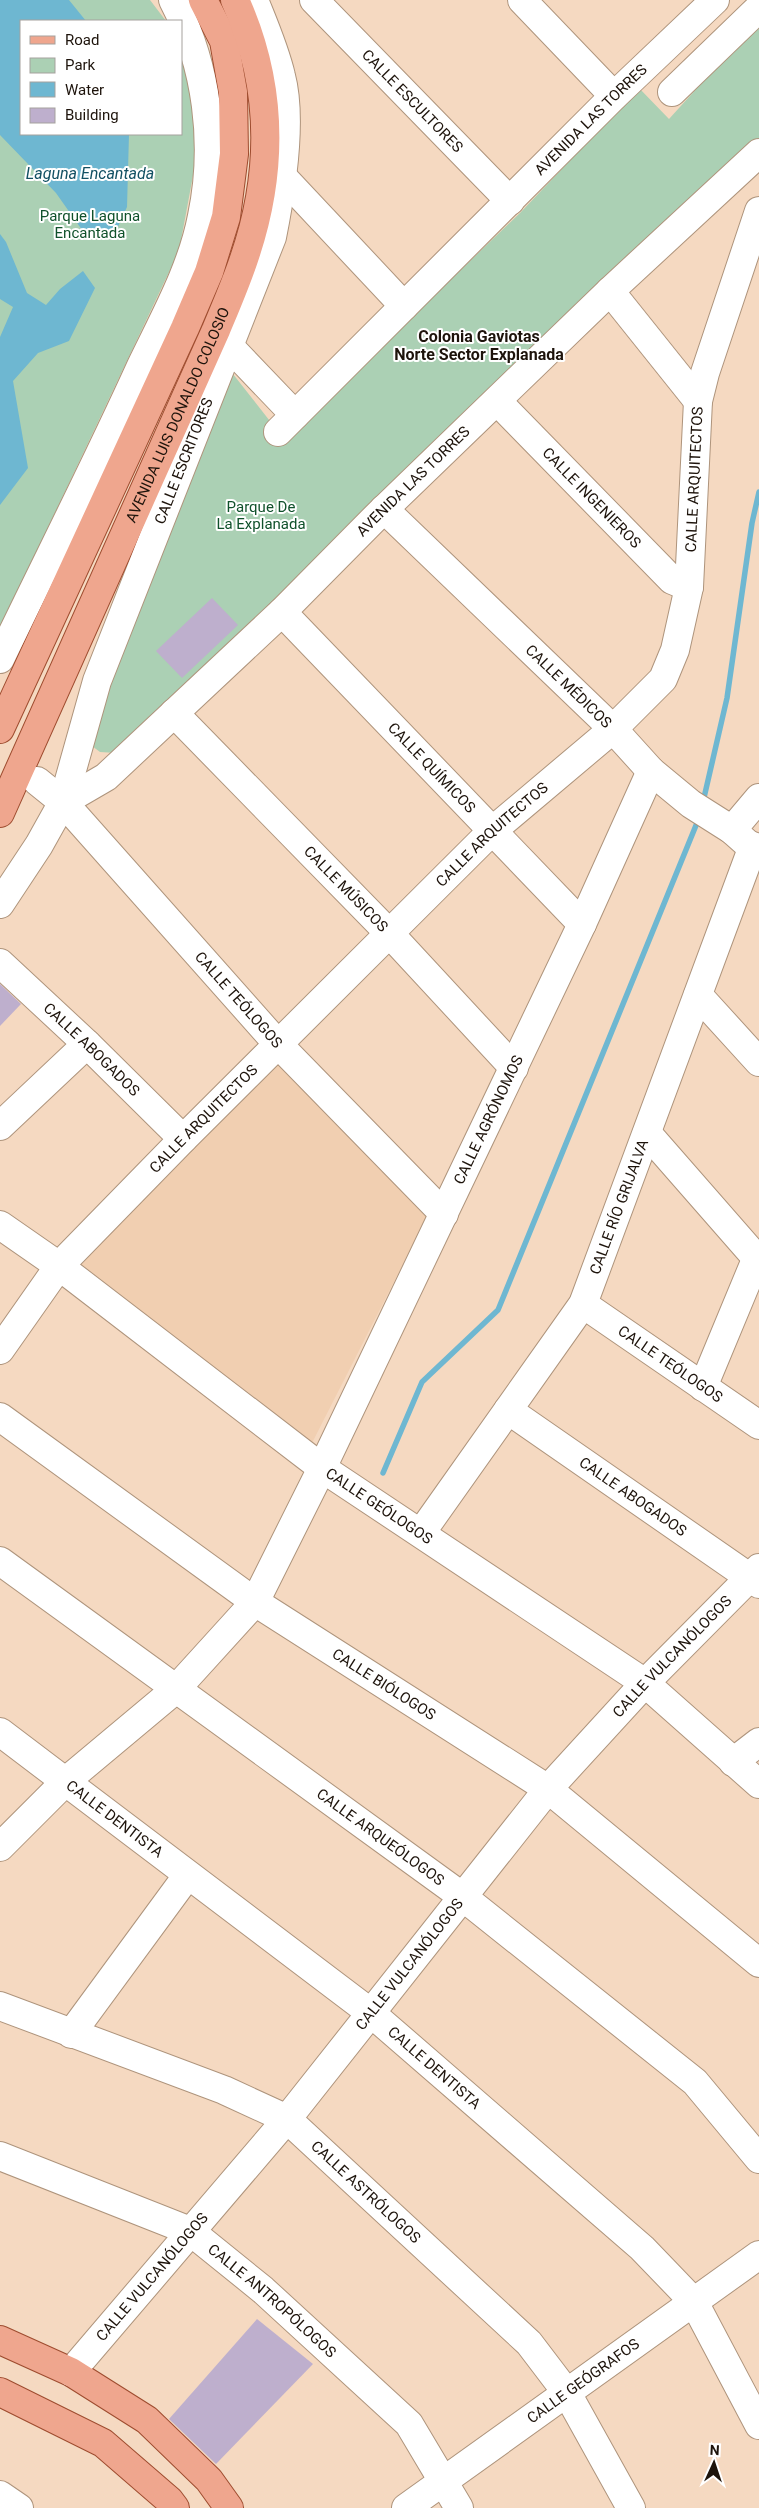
<svg xmlns="http://www.w3.org/2000/svg" width="759" height="2508" font-family="Roboto,sans-serif">
	<rect width="100%" height="100%" fill="#f5d9c1"/>
	<polygon fill="#f1cfb1" points="278,1060 429,1213 312,1443 76,1263"/>
	<g fill="#abd0b4">
		<polygon points="0,0 150,0 166,21 21,21 21,134 181,134 181,51 194,104 197,154 179,251 0,629"/>
		<polygon points="759,20 759,144 116,753 100,752 92,746 91,731 229,369 284,439 520,213 639,88 669,119"/>
	</g>
	<g fill="#6eb7d1">
		<polygon points="0,0 69,0 86,21 21,21 21,134 129,134 127,207 115,233 87,237 56,193 0,135"/>
		<polygon points="0,234 6,242 27,293 46,305 60,289 83,271 95,288 69,341 38,353 13,381 28,468 0,505 0,337 13,307 0,299"/>
	</g>
	<g fill="none" stroke-linecap="round" stroke-linejoin="round">
		<g stroke="#6eb7d1" stroke-width="5.5">
			<polyline points="703,802 727,698 752,523 759,492"/>
			<polyline points="383,1473 422,1382 498,1310 699,818"/>
		</g>
	</g>
	<g fill="#beafcd">
		<polygon points="212,598 238,625 182,678 156,651"/>
		<polygon points="0,984 21,1004 0,1026"/>
		<polygon points="257,2319 313,2364 216,2464 169,2419"/>
	</g>
	<g fill="none" stroke-linecap="round" stroke-linejoin="round">
		<defs>
			<g id="minor">
				<path id="s1" d="M314,0L510,201"/>
				<polyline points="522,0 614,96"/>
				<polyline points="672,92 759,8"/>
				<polyline points="282,176 404,306"/>
				<polyline points="610,291 698,401"/>
				<polyline points="229,346 295,415"/>
				<path id="s2" d="M498,402L672,580L689,587"/>
				<path id="s3" d="M278,432L614,96L715,0"/>
				<path id="s4" d="M384,509L613,729L651,771L691,804L732,830L759,854"/>
				<path id="s5" d="M282,612L582,924"/>
				<path d="M0,659C47,561 96,465 141,366C164,318 192,269 202,216C217,144 207,65 173,0"/>
				<path id="s6" d="M174,713L389,933L514,1068"/>
				<path id="s7" d="M37,781L63,802L277,1043L444,1214"/>
				<path id="s8" d="M63,802L106,777L282,612L378,515L610,291L759,153"/>
				<polyline points="732,830 759,798"/>
				<path id="s9" d="M0,904L39,845L63,802L97,681L272,237C281,192 293,121 281,76C275,50 264,25 254,0"/>
				<path id="s10" d="M0,963L87,1044L183,1139"/>
				<polyline points="698,995 759,1062"/>
				<polyline points="0,1126 87,1044"/>
				<polyline points="647,1133 759,1261"/>
				<path id="s11" d="M0,1225L59,1266L322,1468L645,1683L759,1784"/>
				<path id="s12" d="M583,1304L759,1425"/>
				<path id="s13" d="M0,1350L59,1266L183,1139L492,831L613,729L663,679L675,650L689,587L698,401L705,373L759,211"/>
				<polyline points="703,1387 757,1257"/>
				<path id="s14" d="M508,1410L759,1584"/>
				<path id="s15" d="M0,1417L255,1602L548,1789L759,1963"/>
				<path id="s16" d="M421,1533L583,1304L753,846"/>
				<path id="s17" d="M0,1561L463,1897L695,2082L759,2159"/>
				<path id="s18" d="M0,1732L371,2013L642,2248L694,2302L759,2425"/>
				<polyline points="733,1762 759,1742"/>
				<path id="s19" d="M0,1847L66,1781L176,1689L255,1602L322,1468L582,924L651,771"/>
				<path id="s20" d="M0,2006L224,2090L287,2119L529,2343L567,2393L631,2508"/>
				<polyline points="71,2034 187,1876"/>
				<path id="s21" d="M0,2156L190,2231L263,2290L409,2424L459,2508"/>
				<path id="s22" d="M71,2372L287,2119L548,1789L645,1683L759,1568"/>
				<polyline points="0,2495 19,2508"/>
				<path id="s23" d="M406,2508L759,2255"/>
			</g>
			<g id="major">
				<polyline points="0,729 185,328 209,272 226,217 234,154 233,92 224,41 203,0"/>
				<path id="s24" d="M0,813L216,330C226,306 236,283 244,259C274,172 273,84 235,0"/>
				<polyline points="0,2340 71,2372 147,2420 209,2480 229,2508"/>
				<polyline points="0,2392 103,2443 169,2500 175,2508"/>
			</g>
		</defs>
		<use href="#minor" stroke="#ae947c" stroke-width="30"/>
		<use href="#major" stroke="#9e4c2f" stroke-width="30"/>
		<use href="#minor" stroke="#fff" stroke-width="28"/>
		<use href="#major" stroke="#efa68e" stroke-width="28"/>
	</g>
	<g text-anchor="middle" dominant-baseline="central" stroke-width="4" stroke-linejoin="round" paint-order="stroke">
		<g font-size="15" fill="#1d130b" stroke="#fff">
			<text stroke="none"><textPath href="#s1" startOffset="141">CALLE ESCULTORES</textPath></text>
			<text stroke="none"><textPath href="#s3" startOffset="442">AVENIDA LAS TORRES</textPath></text>
			<text stroke="none"><textPath href="#s24" startOffset="436">AVENIDA LUIS DONALDO COLOSIO</textPath></text>
			<text stroke="none"><textPath href="#s9" startOffset="482">CALLE ESCRITORES</textPath></text>
			<text stroke="none"><textPath href="#s13" startOffset="1149">CALLE ARQUITECTOS</textPath></text>
			<text stroke="none"><textPath href="#s8" startOffset="476">AVENIDA LAS TORRES</textPath></text>
			<text stroke="none"><textPath href="#s2" startOffset="134">CALLE INGENIEROS</textPath></text>
			<text stroke="none"><textPath href="#s4" startOffset="256">CALLE MÉDICOS</textPath></text>
			<text stroke="none"><textPath href="#s5" startOffset="216">CALLE QUÍMICOS</textPath></text>
			<text stroke="none"><textPath href="#s13" startOffset="714">CALLE ARQUITECTOS</textPath></text>
			<text stroke="none"><textPath href="#s6" startOffset="246">CALLE MÚSICOS</textPath></text>
			<text stroke="none"><textPath href="#s7" startOffset="298">CALLE TEÓLOGOS</textPath></text>
			<text stroke="none"><textPath href="#s10" startOffset="126">CALLE ABOGADOS</textPath></text>
			<text stroke="none"><textPath href="#s13" startOffset="309">CALLE ARQUITECTOS</textPath></text>
			<text stroke="none"><textPath href="#s19" startOffset="890">CALLE AGRÓNOMOS</textPath></text>
			<text stroke="none"><textPath href="#s16" startOffset="384">CALLE RÍO GRIJALVA</textPath></text>
			<text stroke="none"><textPath href="#s12" startOffset="106">CALLE TEÓLOGOS</textPath></text>
			<text stroke="none"><textPath href="#s14" startOffset="152">CALLE ABOGADOS</textPath></text>
			<text stroke="none"><textPath href="#s11" startOffset="472">CALLE GEÓLOGOS</textPath></text>
			<text stroke="none"><textPath href="#s22" startOffset="935">CALLE VULCANÓLOGOS</textPath></text>
			<text stroke="none"><textPath href="#s15" startOffset="468">CALLE BIÓLOGOS</textPath></text>
			<text stroke="none"><textPath href="#s18" startOffset="144">CALLE DENTISTA</textPath></text>
			<text stroke="none"><textPath href="#s17" startOffset="470">CALLE ARQUEÓLOGOS</textPath></text>
			<text stroke="none"><textPath href="#s22" startOffset="530">CALLE VULCANÓLOGOS</textPath></text>
			<text stroke="none"><textPath href="#s18" startOffset="549">CALLE DENTISTA</textPath></text>
			<text stroke="none"><textPath href="#s20" startOffset="416">CALLE ASTRÓLOGOS</textPath></text>
			<text stroke="none"><textPath href="#s22" startOffset="125">CALLE VULCANÓLOGOS</textPath></text>
			<text stroke="none"><textPath href="#s21" startOffset="312">CALLE ANTROPÓLOGOS</textPath></text>
			<text stroke="none"><textPath href="#s23" startOffset="218">CALLE GEÓGRAFOS</textPath></text>
		</g>
		<g font-size="15" fill="#10512b" stroke="#fff">
			<text x="90" y="216">Parque Laguna<tspan x="90" dy="17">Encantada</tspan></text>
			<text x="261" y="507">Parque De<tspan x="261" dy="17">La Explanada</tspan></text>
		</g>
		<g font-size="16" font-style="italic" fill="#125063" stroke="#fff">
			<text x="90" y="173">Laguna Encantada</text>
		</g>
		<g font-size="16" font-weight="bold" fill="#1d130b" stroke="#fff">
			<text x="479" y="336">Colonia Gaviotas<tspan x="479" dy="18">Norte Sector Explanada</tspan></text>
		</g>
	</g>
	<rect x="20" y="20" width="162" height="115" fill="#ffffff" stroke="#a5a19d"/>
	<rect x="30" y="36" width="25" height="8" fill="#efa68e" stroke="#a5a19d"/>
	<text x="65" y="45" font-size="15" fill="#1d130b">Road</text>
	<rect x="30" y="58" width="25" height="15" fill="#abd0b4" stroke="#a5a19d"/>
	<text x="65" y="70" font-size="15" fill="#1d130b">Park</text>
	<rect x="30" y="82" width="25" height="15" fill="#6eb7d1" stroke="#a5a19d"/>
	<text x="65" y="95" font-size="15" fill="#1d130b">Water</text>
	<rect x="30" y="108" width="25" height="15" fill="#beafcd" stroke="#a5a19d"/>
	<text x="65" y="120" font-size="15" fill="#1d130b">Building</text>
	<g transform="translate(714 2463) rotate(3)" stroke="#ffffff" stroke-width="4" paint-order="stroke">
	<path d="M0-4L9 19L0 12L-9 19Z" fill="#1d130b"/>
	<text y="-8" font-size="14" font-weight="bold" text-anchor="middle" fill="#1d130b">N</text>
	</g>
</svg>
